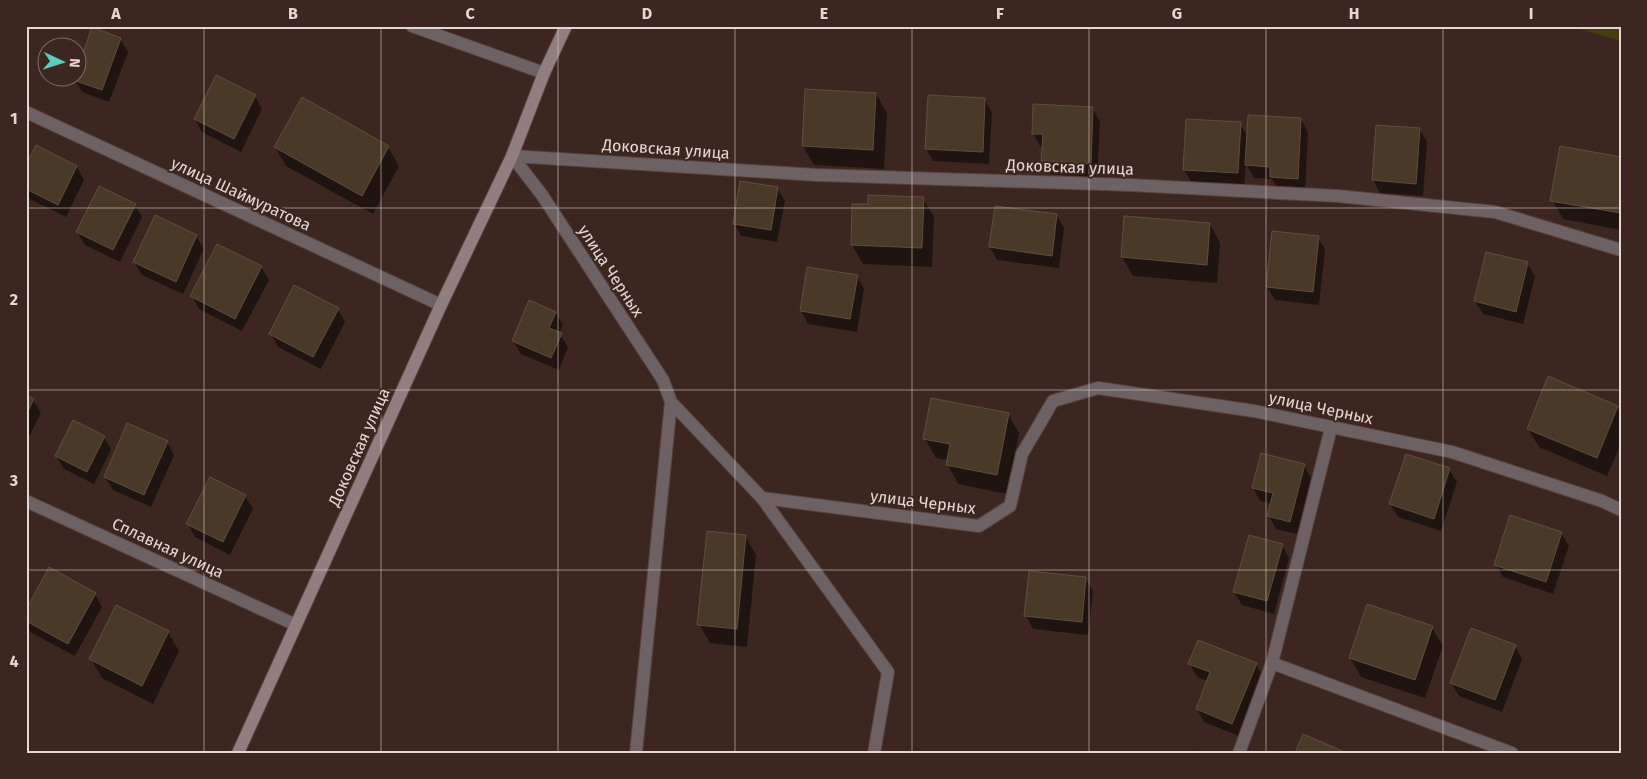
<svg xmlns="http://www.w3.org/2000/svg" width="1647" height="779" font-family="'Fira Sans',sans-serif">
	<rect width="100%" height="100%" fill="#3d2620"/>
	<polygon fill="#473c0d" points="1569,26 1621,26 1621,41"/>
	<g fill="#0007">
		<polygon points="481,26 491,26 489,30"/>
		<polygon points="93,29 120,39 128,52 109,102 82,92 74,79 78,78 78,71"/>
		<polygon points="876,94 887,113 884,169 814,165 803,146"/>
		<polygon points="255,96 262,109 241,152 202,132 195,119"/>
		<polygon points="985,100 992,113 989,164 933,161 926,149"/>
		<polygon points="1093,109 1100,122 1097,177 1050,174 1043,161 1043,147 1040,146 1033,133"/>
		<polygon points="1301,119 1308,132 1305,191 1278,190 1272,179 1254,178 1246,164 1244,186 1192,183 1184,170 1240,124 1248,137"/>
		<polygon points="1377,127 1420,130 1427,142 1423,196 1380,193 1373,180"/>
		<polygon points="275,147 388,147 399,166 373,214 286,166"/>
		<polygon points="1621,158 1621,230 1563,219 1552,200"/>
		<polygon points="26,167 77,167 84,180 66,217 26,197"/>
		<polygon points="777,188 785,201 777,242 741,236 734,223"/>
		<polygon points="923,198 934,217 932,267 863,264 852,245 854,205 869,206"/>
		<polygon points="135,205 142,217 120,262 85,245 77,232"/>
		<polygon points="1057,216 1064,228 1059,268 997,260 990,247"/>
		<polygon points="1210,224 1220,243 1217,283 1133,276 1122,257"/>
		<polygon points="196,236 204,249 183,294 142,275 134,262"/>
		<polygon points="1318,237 1325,250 1319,305 1275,300 1267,287"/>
		<polygon points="1527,263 1535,276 1523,324 1483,314 1475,301"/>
		<polygon points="261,267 269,280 242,331 199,309 192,296"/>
		<polygon points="857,276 864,289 857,332 808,324 801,311"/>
		<polygon points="338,309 345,322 321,369 278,347 271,334"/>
		<polygon points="555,312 563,325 559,333 568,347 559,370 521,354 513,341"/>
		<polygon points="26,397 33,400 41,413 26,443"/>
		<polygon points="1617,407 1621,412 1621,444 1607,476 1539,447 1528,429"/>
		<polygon points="1008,414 1019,433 1007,494 958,484 948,465 948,460 936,458 925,439"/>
		<polygon points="104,437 111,450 94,484 64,469 56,456"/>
		<polygon points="167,442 174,455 151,507 113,490 105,477"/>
		<polygon points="1304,465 1311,478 1297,534 1276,529 1269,516 1272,504 1260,501 1253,488"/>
		<polygon points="1449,469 1457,482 1441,531 1398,517 1390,504"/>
		<polygon points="245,496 253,509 230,555 195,537 188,524"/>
		<polygon points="1561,533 1569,546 1553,594 1503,577 1496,565"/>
		<polygon points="745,536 756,555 747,647 710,643 699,624"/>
		<polygon points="1282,545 1289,558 1274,614 1242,605 1234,592"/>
		<polygon points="1085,578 1093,591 1088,635 1033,629 1026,616"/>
		<polygon points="95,594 102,607 75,656 30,632 26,625 26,613"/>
		<polygon points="1432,628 1443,646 1425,698 1361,677 1350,658"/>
		<polygon points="168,632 179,651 153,704 102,678 91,659"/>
		<polygon points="1515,646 1522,659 1502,712 1459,696 1451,683"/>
		<polygon points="1190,664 1256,664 1263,677 1239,736 1204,722 1197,709 1208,681 1197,677"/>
		<polygon points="1194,750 1203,753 1193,753"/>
	</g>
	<g fill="#4a3927" stroke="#604e3c">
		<polygon points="92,27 121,38 102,90 73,80 78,78 78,68"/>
		<polygon points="216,75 256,95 234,139 194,119"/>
		<polygon points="805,89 876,93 873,150 802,146"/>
		<polygon points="928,95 985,98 983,152 925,149"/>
		<polygon points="302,97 389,146 362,196 274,147"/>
		<polygon points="1033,104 1093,107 1091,164 1041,161 1043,134 1032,134"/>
		<polygon points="1248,115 1301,118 1298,179 1270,177 1270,167 1245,165"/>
		<polygon points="1186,119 1241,122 1238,173 1183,170"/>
		<polygon points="1376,125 1420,128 1416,184 1372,180"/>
		<polygon points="36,145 77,166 58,205 26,189 26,165"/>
		<polygon points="1560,146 1621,157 1621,213 1550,201"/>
		<polygon points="740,181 778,187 771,230 733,224"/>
		<polygon points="99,186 136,204 113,250 76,232"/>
		<polygon points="868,195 924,197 922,248 851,245 852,204 868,204"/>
		<polygon points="995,206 1057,214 1052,256 989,247"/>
		<polygon points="155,215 197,235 176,282 133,262"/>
		<polygon points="1124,216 1210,223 1207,265 1121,257"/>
		<polygon points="1272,231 1319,236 1313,292 1266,287"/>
		<polygon points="217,244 262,266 235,319 190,296"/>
		<polygon points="1486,252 1528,262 1516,312 1474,301"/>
		<polygon points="807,267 858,275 850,319 800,311"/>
		<polygon points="294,285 339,308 313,357 269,334"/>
		<polygon points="529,300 556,312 549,328 562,333 551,358 512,341"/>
		<polygon points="1548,376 1618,406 1597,458 1527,429"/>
		<polygon points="26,395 34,399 26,415"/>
		<polygon points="931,398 1009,413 997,475 946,465 950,444 923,439"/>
		<polygon points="73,420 105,436 87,472 55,456"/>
		<polygon points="127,423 168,441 144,495 104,477"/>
		<polygon points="1261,453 1305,464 1290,522 1267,516 1273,493 1252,488"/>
		<polygon points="1406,454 1450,468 1434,519 1389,504"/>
		<polygon points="210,477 246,495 223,542 186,524"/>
		<polygon points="1510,515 1562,532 1546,582 1494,565"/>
		<polygon points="707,531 746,535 737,629 697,625"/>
		<polygon points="1249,535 1283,544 1267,601 1233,592"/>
		<polygon points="49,567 96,593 68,644 26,621 26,610"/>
		<polygon points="1029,571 1086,577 1082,622 1024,616"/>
		<polygon points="1367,604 1433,626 1415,680 1349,658"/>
		<polygon points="116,605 169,631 142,686 89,659"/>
		<polygon points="1471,628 1516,645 1495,700 1450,683"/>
		<polygon points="1198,640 1257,663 1232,724 1196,709 1210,672 1188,664"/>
		<polygon points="1303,734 1347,753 1295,753"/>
	</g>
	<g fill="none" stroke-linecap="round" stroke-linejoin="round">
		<defs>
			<g id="minor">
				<polyline points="412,26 544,73"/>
				<polyline points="26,112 441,305"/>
				<polyline points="512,156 542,195 663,380 671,402 762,498 979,526 1010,506 1022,454 1053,401 1098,388 1254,411 1452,452 1602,501 1621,510"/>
				<polyline points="512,156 817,175 1131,185 1338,196 1495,212 1621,250"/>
				<polyline points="762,498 888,672 874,753"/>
				<polyline points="26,501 296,625"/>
				<polyline points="1272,663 1512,753"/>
				<polyline points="636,753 671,402"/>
				<polyline points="1239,753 1272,663 1331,428"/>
			</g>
			<polyline id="secondary" points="238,753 441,305 512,156 544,73 566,26"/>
		</defs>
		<use href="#minor" stroke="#58423d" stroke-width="14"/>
		<use href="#secondary" stroke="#58423d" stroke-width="14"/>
		<use href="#minor" stroke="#6e6163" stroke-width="12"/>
		<use href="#secondary" stroke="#927e81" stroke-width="12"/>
	</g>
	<path fill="none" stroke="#e7d7d3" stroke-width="1" stroke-opacity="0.55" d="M204,26V753M381,26V753M558,26V753M735,26V753M912,26V753M1089,26V753M1266,26V753M1443,26V753M26,208H1621M26,390H1621M26,570H1621"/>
	<g text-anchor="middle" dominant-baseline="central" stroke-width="4" stroke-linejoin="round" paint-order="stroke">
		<g font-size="16" fill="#e7d7d3" stroke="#3d2620">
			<text transform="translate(666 149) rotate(4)">Доковская улица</text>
			<text transform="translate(1070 167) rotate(2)">Доковская улица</text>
			<text transform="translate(241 194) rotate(25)">улица Шаймуратова</text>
			<text transform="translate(611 271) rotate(57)">улица Черных</text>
			<text transform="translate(1321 408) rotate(12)">улица Черных</text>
			<text transform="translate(359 447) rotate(-66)">Доковская улица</text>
			<text transform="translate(923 502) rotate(7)">улица Черных</text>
			<text transform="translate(168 548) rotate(25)">Сплавная улица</text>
		</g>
	</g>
	<rect width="1647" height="779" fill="none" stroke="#3d2620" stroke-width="55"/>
	<g transform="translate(62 62) rotate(94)"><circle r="24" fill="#3d2620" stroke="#816d68"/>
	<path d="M0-4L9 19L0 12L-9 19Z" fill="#59cebe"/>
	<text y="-8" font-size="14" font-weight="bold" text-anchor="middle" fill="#e7d7d3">N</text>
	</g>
	<rect x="28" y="28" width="1592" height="724" fill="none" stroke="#e7d7d3" stroke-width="2"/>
	<g font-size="16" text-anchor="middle" font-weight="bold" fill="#e7d7d3">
		<text x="116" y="19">A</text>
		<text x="293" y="19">B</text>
		<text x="470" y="19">C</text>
		<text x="647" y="19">D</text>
		<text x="824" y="19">E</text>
		<text x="1000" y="19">F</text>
		<text x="1177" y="19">G</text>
		<text x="1354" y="19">H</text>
		<text x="1531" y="19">I</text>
		<text x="14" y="124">1</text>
		<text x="14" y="305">2</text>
		<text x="14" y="486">3</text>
		<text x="14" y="667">4</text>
	</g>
</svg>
